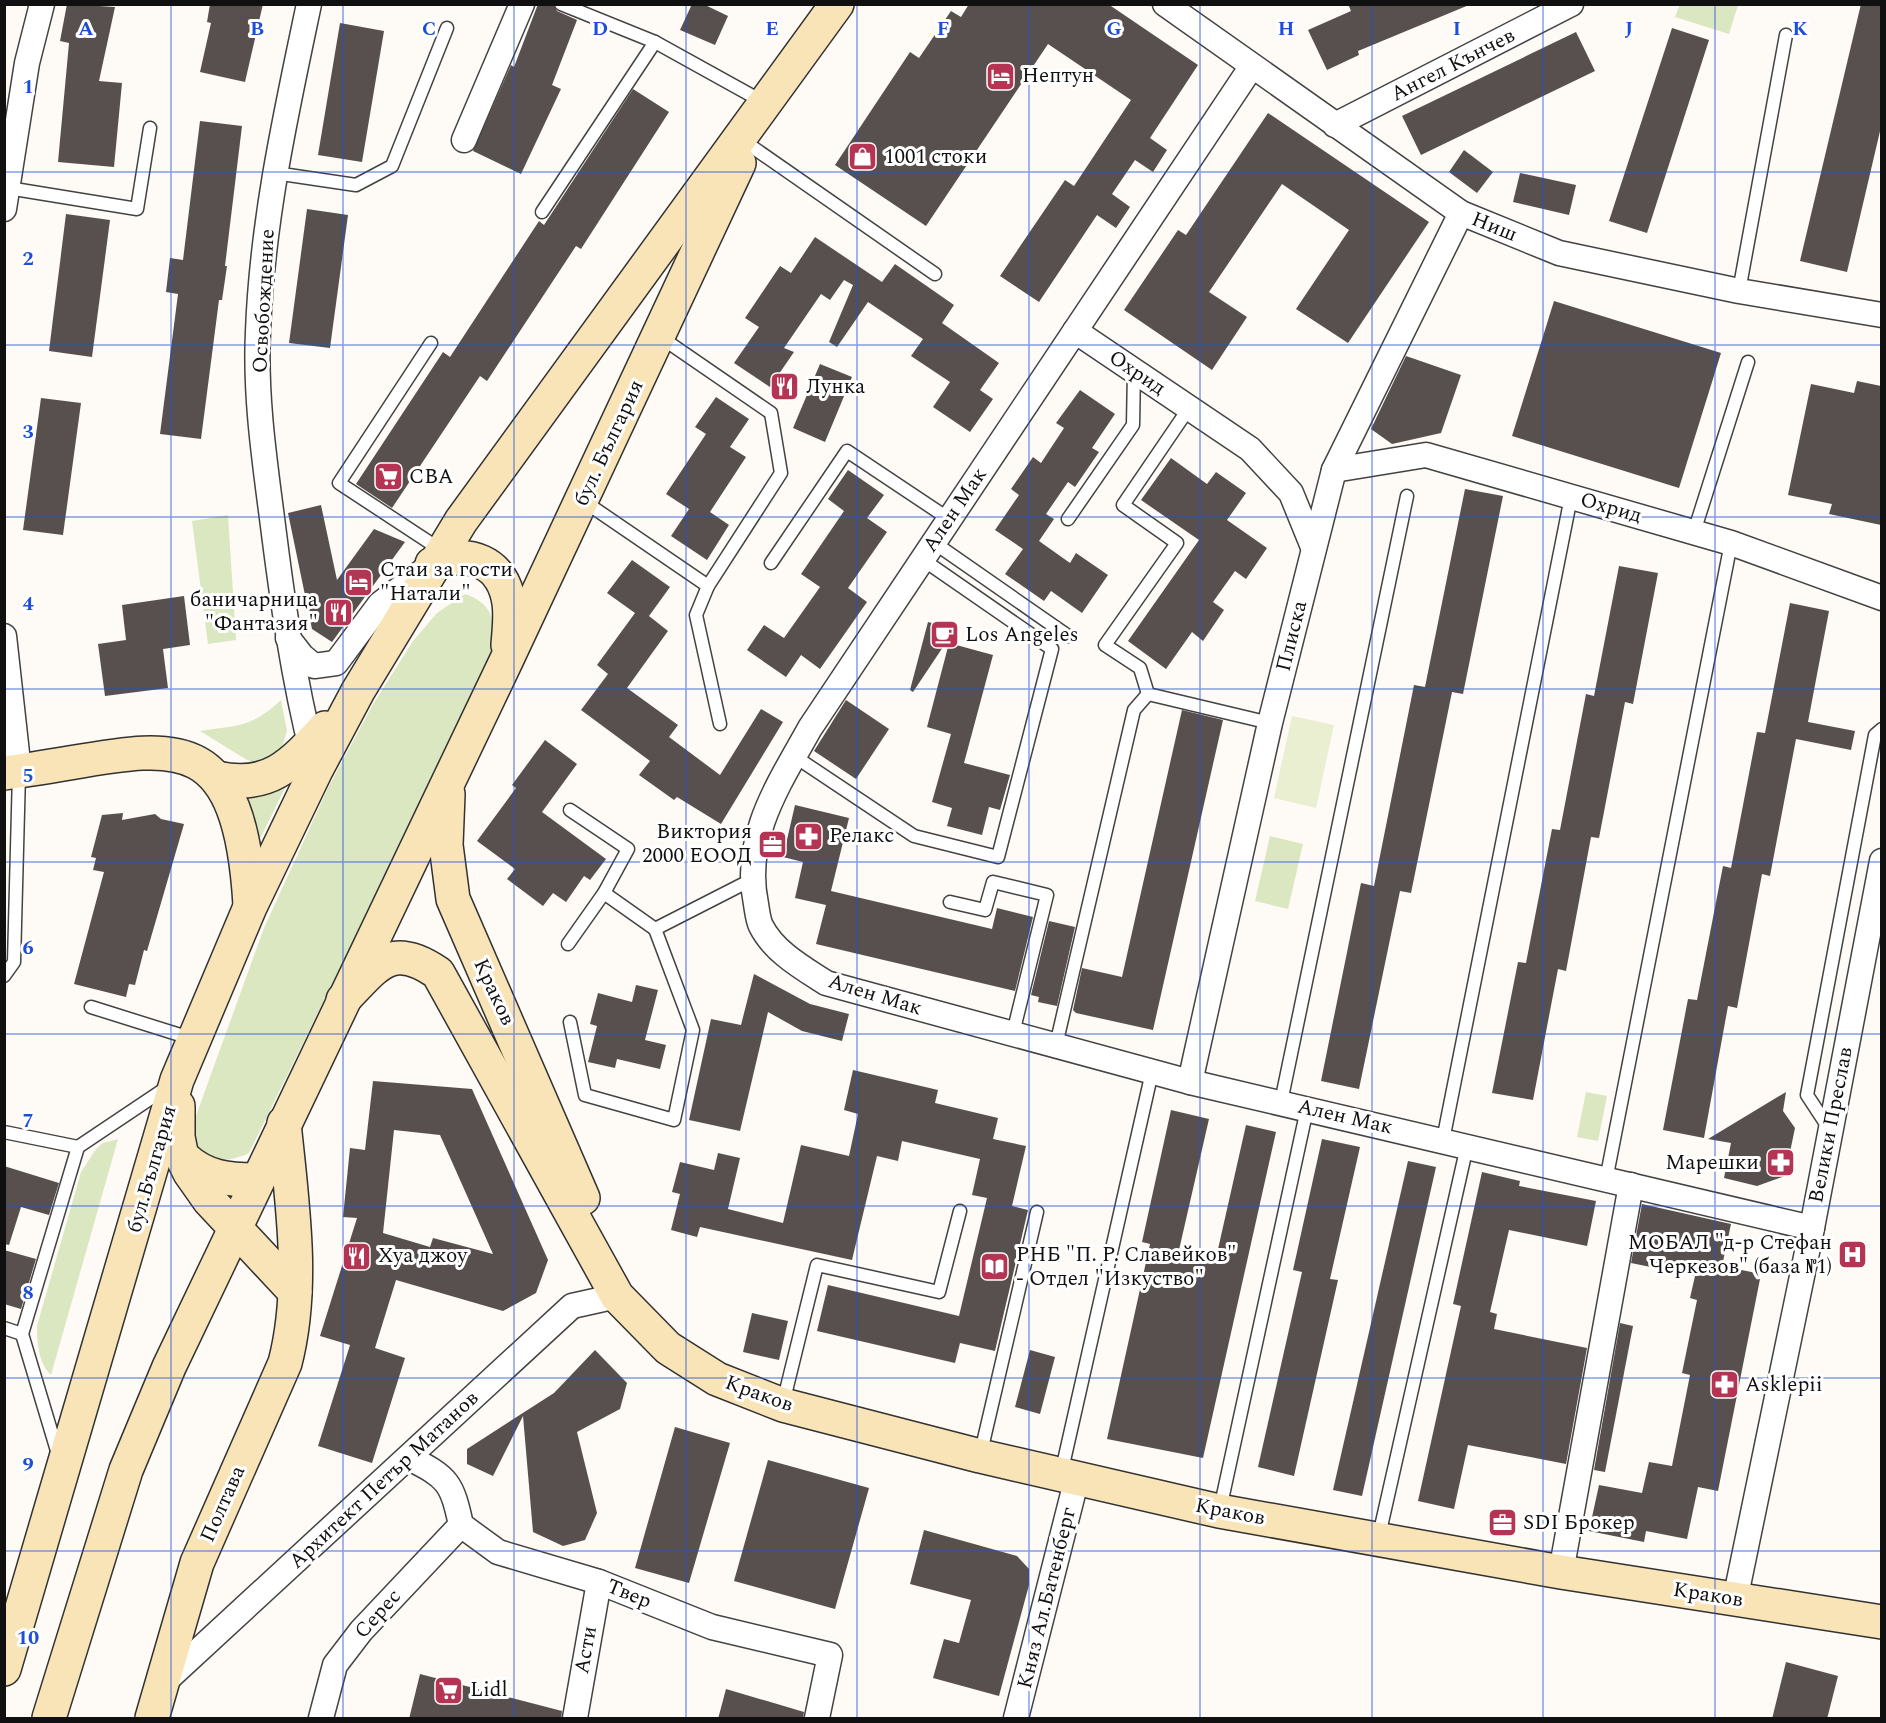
<svg xmlns="http://www.w3.org/2000/svg" width="1886" height="1723" font-family="Spectral,serif">
	<rect width="100%" height="100%" fill="#fefaf5"/>
	<g fill="#dbe7c0">
		<polygon points="1680,4 1738,4 1738,5 1729,34 1675,17"/>
		<polygon points="228,515 236,640 208,644 192,521"/>
		<path d="M465,594C497,605 494,625 494,654L249,1153C232,1161 210,1165 198,1147C194,1141 194,1130 193,1124L264,928L328,788L372,706L413,641L437,613Z"/>
		<path d="M281,700L287,731L280,754L257,763L247,760L200,731C238,725 251,728 281,700Z"/>
		<polygon points="286,786 258,843 236,796 269,794"/>
		<polygon points="1270,836 1303,844 1288,909 1255,901"/>
		<polygon points="1586,1092 1607,1096 1598,1141 1577,1137"/>
		<path d="M118,1139L51,1375C38,1363 37,1342 37,1326L81,1172L96,1149L103,1143Z"/>
	</g>
	<polygon fill="#eaefd1" points="1292,716 1334,725 1316,808 1274,798"/>
	<g fill="#58504e" fill-rule="evenodd">
		<polygon points="67,4 115,7 99,81 122,83 114,167 58,162 69,43 60,41"/>
		<polygon points="210,4 263,4 245,82 200,72 211,23 207,22"/>
		<polygon points="538,4 553,4 557,11 577,20 552,85 561,89 521,174 473,151 511,65 514,67"/>
		<polygon points="692,4 703,4 728,16 715,45 680,30"/>
		<polygon points="969,4 1108,4 1198,65 1150,138 1167,150 1153,172 1135,160 1112,194 1130,207 1116,228 1097,215 1039,302 1000,276 1065,180 1074,186 1131,100 1048,44 926,226 835,165 910,52 919,58 951,11 961,17"/>
		<polygon points="1348,4 1469,4 1469,5 1358,51 1359,55 1327,70 1308,30 1351,11"/>
		<polygon points="1861,4 1881,4 1881,127 1847,272 1800,261"/>
		<polygon points="340,23 384,31 362,162 318,155"/>
		<polygon points="1672,28 1709,40 1647,233 1609,221"/>
		<polygon points="1576,32 1595,71 1421,155 1402,116"/>
		<polygon points="633,89 669,112 581,249 576,246 487,381 480,376 392,508 356,484 443,352 450,357 539,221 544,225"/>
		<polygon points="1268,113 1429,222 1348,343 1296,309 1349,230 1282,184 1209,292 1247,317 1212,370 1124,310 1178,230 1186,235"/>
		<polygon points="200,121 242,126 225,266 227,266 222,300 219,300 201,439 160,434 178,294 166,292 170,258 183,260"/>
		<polygon points="1464,150 1493,172 1477,193 1449,172"/>
		<polygon points="1520,173 1576,185 1569,215 1513,202"/>
		<polygon points="307,209 348,215 330,348 289,343"/>
		<polygon points="66,214 110,220 92,357 49,351"/>
		<polygon points="815,237 882,282 895,264 954,305 942,323 999,363 980,390 993,399 970,432 933,407 950,382 911,356 923,339 868,302 837,347 829,342 853,285 844,280 830,300 821,294 784,348 794,352 770,387 734,363 759,327 745,318 780,266 791,273"/>
		<polygon points="1554,301 1721,353 1679,488 1512,436"/>
		<polygon points="1406,356 1461,375 1441,433 1392,444 1371,429"/>
		<polygon points="820,364 852,377 825,442 793,428"/>
		<polygon points="1857,381 1881,386 1881,525 1829,514 1832,504 1788,495 1811,384 1854,393"/>
		<polygon points="1080,390 1115,414 1092,448 1099,452 1075,487 1068,482 1046,514 1054,519 1039,541 1070,563 1076,553 1108,575 1082,613 1051,591 1044,601 1005,574 1023,549 995,530 1019,495 1011,489 1033,457 1041,463 1064,428 1056,423"/>
		<polygon points="716,397 749,419 730,447 746,457 710,512 729,525 707,560 671,536 689,509 666,494 706,434 695,427"/>
		<polygon points="41,398 81,403 63,535 23,530"/>
		<polygon points="1171,458 1207,484 1216,472 1246,493 1227,520 1267,548 1246,579 1235,571 1213,602 1224,610 1203,641 1192,632 1166,669 1128,641 1199,540 1141,500"/>
		<polygon points="848,470 884,495 867,518 887,532 848,588 867,602 820,669 801,655 786,677 747,650 764,625 784,638 820,587 801,574 844,511 828,499"/>
		<polygon points="1465,489 1503,496 1463,694 1452,692 1411,893 1400,891 1359,1089 1321,1081 1361,883 1374,886 1414,685 1425,687"/>
		<polygon points="321,505 337,580 374,529 405,542 332,642 312,629 288,513"/>
		<polygon points="632,560 670,587 649,616 668,631 627,688 678,725 669,737 720,775 761,709 783,722 721,824 677,797 674,800 639,775 650,761 581,710 608,674 597,665 635,613 607,593"/>
		<polygon points="1619,566 1658,573 1633,704 1625,702 1599,838 1591,837 1566,971 1558,969 1533,1100 1492,1093 1518,962 1526,963 1552,829 1560,830 1586,694 1594,696"/>
		<polygon points="184,596 190,645 163,649 168,688 105,696 98,644 126,640 122,605"/>
		<polygon points="1790,603 1829,611 1808,722 1855,731 1851,750 1796,739 1770,876 1762,874 1737,1008 1728,1006 1704,1138 1663,1130 1688,999 1697,1000 1723,866 1731,868 1757,732 1765,733"/>
		<polygon points="928,622 955,629 913,692 910,690"/>
		<polygon points="949,643 993,655 964,763 1010,775 1000,810 989,807 982,835 947,826 952,808 932,802 951,734 927,727"/>
		<polygon points="846,700 889,729 856,779 814,751"/>
		<polygon points="1182,710 1223,720 1153,1030 1076,1013 1073,1010 1082,968 1122,977"/>
		<polygon points="545,740 577,764 542,812 606,859 590,880 584,876 566,902 553,893 543,906 507,879 515,869 477,841 516,788 512,785"/>
		<polygon points="795,805 849,818 831,891 992,929 997,908 1033,917 1015,991 816,944 826,905 795,898 803,862 783,857"/>
		<polygon points="123,813 122,820 155,814 161,819 184,824 147,951 144,950 135,985 129,984 126,997 74,984 104,872 93,870 96,858 91,857 102,815"/>
		<polygon points="1049,921 1075,927 1057,1006 1038,1002 1039,997 1031,995"/>
		<polygon points="754,974 810,1004 849,1014 842,1041 802,1031 768,1012 740,1131 689,1120 711,1019 741,1025"/>
		<polygon points="636,985 658,990 645,1040 666,1045 660,1069 617,1059 615,1068 588,1062 597,1026 590,1024 598,993 632,1002"/>
		<polygon points="853,1070 938,1090 935,1103 998,1118 993,1139 1026,1146 1012,1206 1028,1210 995,1351 960,1343 955,1363 817,1331 828,1285 959,1316 987,1198 972,1195 980,1159 902,1141 898,1161 877,1156 852,1260 700,1227 697,1237 671,1230 680,1194 672,1192 680,1162 714,1170 718,1153 740,1158 728,1209 783,1223 801,1145 849,1156 858,1114 844,1110"/>
		<path d="M373,1081L472,1089L548,1260L536,1293L503,1311L396,1280L375,1348L405,1358L372,1463L318,1446L350,1345L320,1336L357,1218L343,1217L350,1148L365,1150ZM394,1130L440,1135L493,1254L433,1238L430,1247L383,1233Z"/>
		<polygon points="1786,1092 1783,1111 1795,1128 1785,1176 1757,1186 1724,1178 1731,1143 1708,1139"/>
		<polygon points="1171,1110 1209,1119 1179,1250 1216,1258 1246,1125 1276,1132 1203,1458 1107,1439 1150,1244 1142,1242"/>
		<polygon points="1322,1139 1360,1147 1330,1279 1338,1280 1294,1476 1258,1467 1302,1272 1293,1270"/>
		<polygon points="1408,1161 1436,1167 1362,1496 1333,1490"/>
		<polygon points="4,1166 59,1183 49,1215 21,1207 9,1245 4,1244"/>
		<polygon points="1482,1172 1520,1181 1519,1186 1596,1201 1587,1246 1509,1230 1490,1312 1497,1314 1494,1329 1587,1348 1566,1464 1468,1445 1454,1509 1418,1501 1461,1306 1453,1304"/>
		<polygon points="1642,1204 1731,1224 1722,1266 1761,1274 1718,1491 1698,1487 1687,1539 1646,1531 1644,1542 1589,1531 1599,1485 1642,1493 1649,1462 1672,1466 1690,1375 1682,1373 1697,1300 1690,1298 1695,1276 1631,1263"/>
		<polygon points="4,1250 36,1259 21,1309 4,1304"/>
		<polygon points="752,1313 788,1321 779,1360 743,1352"/>
		<polygon points="1620,1323 1633,1326 1605,1472 1594,1470"/>
		<polygon points="595,1350 627,1383 620,1409 577,1432 597,1513 585,1540 563,1546 533,1532 523,1416 493,1476 467,1464 467,1449 554,1393"/>
		<polygon points="1030,1350 1055,1357 1040,1414 1015,1407"/>
		<polygon points="675,1427 730,1443 689,1583 635,1568"/>
		<polygon points="768,1460 869,1488 835,1609 734,1581"/>
		<polygon points="924,1530 1017,1556 1029,1569 1029,1585 999,1696 933,1678 944,1639 959,1643 971,1600 910,1584"/>
		<polygon points="1786,1662 1838,1676 1827,1719 1772,1719"/>
		<polygon points="420,1674 562,1711 561,1719 409,1719"/>
		<polygon points="726,1689 804,1712 803,1719 718,1719"/>
	</g>
	<g fill="none" stroke-linecap="round" stroke-linejoin="round">
		<defs>
			<g id="lane">
				<polyline points="561,4 655,42 765,103"/>
				<polyline points="748,144 935,274"/>
				<polyline points="275,173 356,185 392,166 447,28"/>
				<polyline points="8,188 137,209 150,128"/>
				<polyline points="542,212 655,42"/>
				<polyline points="1739,291 1786,35"/>
				<polyline points="659,336 771,413 781,473 708,586 696,615 720,724"/>
				<polyline points="431,343 339,483 441,550"/>
				<polyline points="1189,408 1123,505 1177,543 1105,645 1140,668 1148,694 1270,723"/>
				<polyline points="582,500 708,586"/>
				<polyline points="1068,519 1133,425 1134,371"/>
				<polyline points="1694,532 1748,362"/>
				<polyline points="933,542 1068,636"/>
				<polyline points="771,563 847,451 949,519"/>
				<polyline points="794,756 914,836 998,857 1052,649 922,559"/>
				<polyline points="570,810 628,849 604,893"/>
				<polyline points="950,902 985,910 993,882 1047,895 1013,1033"/>
				<polyline points="568,944 604,893 655,929 751,880"/>
				<polyline points="4,976 14,962 19,773"/>
				<polyline points="91,1007 193,1039"/>
				<polyline points="570,1022 585,1095 674,1120 693,1030 655,929"/>
				<polyline points="1056,1045 1134,710 1148,694"/>
				<polyline points="1281,1102 1407,496"/>
				<polyline points="1830,1130 1807,1095 1875,735 1882,729"/>
				<polyline points="4,1132 78,1147"/>
				<polyline points="1443,1140 1571,497"/>
				<polyline points="1606,1180 1731,543"/>
				<polyline points="4,1328 22,1334"/>
				<polyline points="783,1403 817,1265 939,1292 960,1211"/>
				<polyline points="58,1454 22,1334 78,1147 169,1086"/>
				<polyline points="980,1456 1037,1212"/>
				<polyline points="1061,1474 1152,1072"/>
				<polyline points="1220,1509 1307,1109"/>
				<polyline points="1378,1540 1467,1146"/>
			</g>
			<g id="street">
				<path d="M309,4C286,113 262,221 258,332C255,394 264,457 272,518C282,598 293,677 313,756"/>
				<polyline points="1165,4 1461,213 1559,253 1739,291 1882,315"/>
				<path d="M1252,66L810,728C779,784 742,837 756,904C757,910 758,920 761,926C774,952 803,968 826,983L1190,1082L1812,1228"/>
				<polyline points="1335,125 1571,4"/>
				<polyline points="464,140 522,4"/>
				<polyline points="4,209 27,63 42,4"/>
				<polyline points="1075,331 1250,449 1291,493 1313,547"/>
				<polyline points="1334,470 1426,455 1731,543 1882,598"/>
				<polyline points="4,636 19,771"/>
				<polyline points="288,638 302,656 314,666 336,663 380,604 427,568"/>
				<polyline points="1190,1082 1270,723 1334,470 1461,213"/>
				<path d="M409,1458C448,1477 452,1483 461,1525L498,1552L599,1582L712,1627L830,1655L817,1718"/>
				<polyline points="1561,1572 1631,1185"/>
				<polyline points="1735,1600 1812,1228 1882,861"/>
				<polyline points="161,1685 572,1306 617,1296"/>
				<polyline points="321,1718 335,1665 361,1631 461,1525"/>
				<polyline points="575,1718 599,1582"/>
				<polyline points="1016,1718 1077,1478"/>
			</g>
			<g id="secondary">
				<path d="M432,564C468,549 503,561 509,603C511,617 509,631 508,645"/>
				<path d="M4,773C153,755 238,701 250,905"/>
				<path d="M217,778C269,790 292,764 325,728"/>
				<polyline points="448,794 446,845 453,899 583,1198"/>
				<path d="M343,1000C377,966 390,940 438,973L617,1296L668,1348L717,1379L783,1405L980,1456L1219,1511L1561,1572L1882,1622"/>
				<polyline points="178,1106 178,1137 182,1157 190,1173 209,1200 295,1292"/>
				<path d="M184,1158C206,1178 228,1180 257,1180"/>
				<polyline points="4,1669 177,1080 250,907 316,770 358,691 461,521 837,4"/>
				<polyline points="49,1718 126,1470 169,1367 507,659 739,163"/>
				<path d="M152,1718L197,1563L285,1363C305,1286 292,1202 284,1123"/>
			</g>
		</defs>
		<use href="#lane" stroke="#434343" stroke-width="15"/>
		<use href="#street" stroke="#434343" stroke-width="27"/>
		<use href="#secondary" stroke="#323232" stroke-width="36"/>
		<use href="#lane" stroke="#fff" stroke-width="12"/>
		<use href="#street" stroke="#fff" stroke-width="24"/>
		<use href="#secondary" stroke="#f8e4b6" stroke-width="33"/>
	</g>
	<path fill="none" stroke="#1d4ed8" stroke-width="1.5" stroke-opacity="0.55" d="M171,4V1718M343,4V1718M514,4V1718M686,4V1718M857,4V1718M1029,4V1718M1200,4V1718M1372,4V1718M1543,4V1718M1715,4V1718M4,172H1882M4,345H1882M4,517H1882M4,689H1882M4,862H1882M4,1034H1882M4,1206H1882M4,1378H1882M4,1551H1882"/>
	<defs>
		<symbol id="hotel-square" viewBox="-11 -11 22 22"><rect x="-9" y="-9" width="18" height="18" rx="4" fill="#b53453" stroke="#fff"/><path d="M-6-4.5h1.5V1H6V5H4.5V3h-9V5H-6ZM-4 0a1.8 1.8 0 1 1 3.6 0ZM.5 0V-2.5h3Q6-2.5 6 0Z" fill="#fff"/></symbol>
		<symbol id="shop-square" viewBox="-11 -11 22 22"><rect x="-9" y="-9" width="18" height="18" rx="4" fill="#b53453" stroke="#fff"/><path d="M-5-2.5h2.3a2.7 3.5 0 0 1 5.4 0H5L5.5 6h-11ZM-1.5-2.5h3a1.5 2.3 0 0 0-3 0Z" fill="#fff"/></symbol>
		<symbol id="restaurant-square" viewBox="-11 -11 22 22"><rect x="-9" y="-9" width="18" height="18" rx="4" fill="#b53453" stroke="#fff"/><path d="M-5-6h1v4h1v-4h1v4h1v-4h1v5L-1.5 .5V6h-2V.5L-5-1ZM5-6V6H3V1.5H1.5Q1.5-4 5-6Z" fill="#fff"/></symbol>
		<symbol id="supermarket-square" viewBox="-11 -11 22 22"><rect x="-9" y="-9" width="18" height="18" rx="4" fill="#b53453" stroke="#fff"/><path d="M-6-5.5h2.5l.6 2H6L4.5 2H-2.5L-4.4-4H-6ZM-1.5 3.2a1.3 1.3 0 1 0 .1 0ZM3 3.2a1.3 1.3 0 1 0 .1 0Z" fill="#fff"/></symbol>
		<symbol id="cafe-square" viewBox="-11 -11 22 22"><rect x="-9" y="-9" width="18" height="18" rx="4" fill="#b53453" stroke="#fff"/><path d="M-5.5-4.5H6V0H3Q3 3.5 0 3.5H-2.5Q-5.5 3.5-5.5 0ZM3-3.2v2h1.7v-2ZM-6 4.5H4V6H-6Z" fill="#fff"/></symbol>
		<symbol id="pharmacy-square" viewBox="-11 -11 22 22"><rect x="-9" y="-9" width="18" height="18" rx="4" fill="#b53453" stroke="#fff"/><path d="M-2-6h4v4h4v4h-4v4h-4v-4h-4v-4h4Z" fill="#fff"/></symbol>
		<symbol id="office-square" viewBox="-11 -11 22 22"><rect x="-9" y="-9" width="18" height="18" rx="4" fill="#b53453" stroke="#fff"/><path d="M-6-3h4V-5.5h4V-3h4V5H-6ZM-1-4.5V-3h2v-1.5ZM-6 0V1H6V0Z" fill="#fff"/></symbol>
		<symbol id="hospital-square" viewBox="-11 -11 22 22"><rect x="-9" y="-9" width="18" height="18" rx="4" fill="#b53453" stroke="#fff"/><path d="M-5-5h3v3.5h4V-5h3V5h-3V1.5h-4V5h-3Z" fill="#fff"/></symbol>
		<symbol id="library-square" viewBox="-11 -11 22 22"><rect x="-9" y="-9" width="18" height="18" rx="4" fill="#b53453" stroke="#fff"/><path d="M-6-4Q-3-5.5-.7-3.5V5Q-3 3-6 4ZM6-4Q3-5.5 .7-3.5V5Q3 3 6 4Z" fill="#fff"/></symbol>
	</defs>
	<g fill-rule="evenodd">
		<use href="#hotel-square" x="984" y="60" width="33" height="33"/>
		<use href="#shop-square" x="846" y="140" width="33" height="33"/>
		<use href="#restaurant-square" x="768" y="370" width="33" height="33"/>
		<use href="#supermarket-square" x="372" y="460" width="33" height="33"/>
		<use href="#hotel-square" x="342" y="566" width="33" height="33"/>
		<use href="#restaurant-square" x="322" y="596" width="33" height="33"/>
		<use href="#cafe-square" x="928" y="618" width="33" height="33"/>
		<use href="#pharmacy-square" x="792" y="820" width="33" height="33"/>
		<use href="#office-square" x="756" y="828" width="33" height="33"/>
		<use href="#pharmacy-square" x="1764" y="1146" width="33" height="33"/>
		<use href="#hospital-square" x="1836" y="1238" width="33" height="33"/>
		<use href="#restaurant-square" x="340" y="1240" width="33" height="33"/>
		<use href="#library-square" x="978" y="1250" width="33" height="33"/>
		<use href="#pharmacy-square" x="1708" y="1368" width="33" height="33"/>
		<use href="#office-square" x="1486" y="1506" width="33" height="33"/>
		<use href="#supermarket-square" x="432" y="1674" width="33" height="33"/>
	</g>
	<g text-anchor="middle" dominant-baseline="central" stroke-width="6" stroke-linejoin="round" paint-order="stroke">
		<g font-size="21" fill="#101010" stroke="#fff">
			<text transform="translate(1453 65) rotate(-27)">Ангел Кънчев</text>
			<text transform="translate(1494 227) rotate(22)">Ниш</text>
			<text transform="translate(264 301) rotate(-87)">Освобождение</text>
			<text transform="translate(1137 373) rotate(34)">Охрид</text>
			<text transform="translate(609 443) rotate(-65)">бул. България</text>
			<text transform="translate(1611 508) rotate(16)">Охрид</text>
			<text transform="translate(955 510) rotate(-56)">Ален Мак</text>
			<text transform="translate(1292 636) rotate(-76)">Плиска</text>
			<text transform="translate(494 992) rotate(65)">Краков</text>
			<text transform="translate(875 995) rotate(17)">Ален Мак</text>
			<text transform="translate(1345 1117) rotate(13)">Ален Мак</text>
			<text transform="translate(1831 1125) rotate(-79)">Велики Преслав</text>
			<text transform="translate(152 1169) rotate(-74)">бул.България</text>
			<text transform="translate(759 1394) rotate(20)">Краков</text>
			<text transform="translate(384 1480) rotate(-43)">Архитект Петър Матанов</text>
			<text transform="translate(223 1504) rotate(-66)">Полтава</text>
			<text transform="translate(1230 1512) rotate(11)">Краков</text>
			<text transform="translate(629 1594) rotate(22)">Твер</text>
			<text transform="translate(1708 1595) rotate(9)">Краков</text>
			<text transform="translate(1047 1598) rotate(-76)">Княз Ал.Батенберг</text>
			<text transform="translate(378 1614) rotate(-48)">Серес</text>
			<text transform="translate(586 1650) rotate(-80)">Асти</text>
		</g>
		<g font-size="21" fill="#101010" stroke="#fff" text-anchor="start">
			<text x="1022" y="76">Нептун</text>
			<text x="884" y="157">1001 стоки</text>
			<text x="806" y="387">Лунка</text>
			<text x="409" y="477">CBA</text>
			<text x="380" y="570">Стаи за гости<tspan x="380" dy="24">"Натали"</tspan></text>
			<text x="318" y="600" text-anchor="end">баничарница<tspan x="318" dy="24">"Фантазия"</tspan></text>
			<text x="965" y="635">Los Angeles</text>
			<text x="752" y="832" text-anchor="end">Виктория<tspan x="752" dy="24">2000 ЕООД</tspan></text>
			<text x="829" y="836">Релакс</text>
			<text x="1759" y="1163" text-anchor="end">Марешки</text>
			<text x="1832" y="1243" text-anchor="end">МОБАЛ "д-р Стефан<tspan x="1832" dy="24">Черкезов" (база №1)</tspan></text>
			<text x="1016" y="1255">РНБ "П. Р. Славейков"<tspan x="1016" dy="24">- Отдел "Изкуство"</tspan></text>
			<text x="378" y="1256">Хуа джоу</text>
			<text x="1745" y="1385">Asklepii</text>
			<text x="1523" y="1523">SDI Брокер</text>
			<text x="470" y="1690">Lidl</text>
		</g>
	</g>
	<g font-size="20" text-anchor="middle" font-weight="bold" fill="#1d4ed8" stroke="#fff" stroke-width="6" stroke-linejoin="round" paint-order="stroke">
		<text x="86" y="35">A</text>
		<text x="257" y="35">B</text>
		<text x="429" y="35">C</text>
		<text x="600" y="35">D</text>
		<text x="772" y="35">E</text>
		<text x="943" y="35">F</text>
		<text x="1114" y="35">G</text>
		<text x="1286" y="35">H</text>
		<text x="1457" y="35">I</text>
		<text x="1629" y="35">J</text>
		<text x="1800" y="35">K</text>
		<text x="28" y="93">1</text>
		<text x="28" y="265">2</text>
		<text x="28" y="438">3</text>
		<text x="28" y="610">4</text>
		<text x="28" y="782">5</text>
		<text x="28" y="954">6</text>
		<text x="28" y="1127">7</text>
		<text x="28" y="1299">8</text>
		<text x="28" y="1471">9</text>
		<text x="28" y="1644">10</text>
	</g>
	<rect width="1886" height="1723" fill="none" stroke="#101010" stroke-width="12"/>
</svg>
